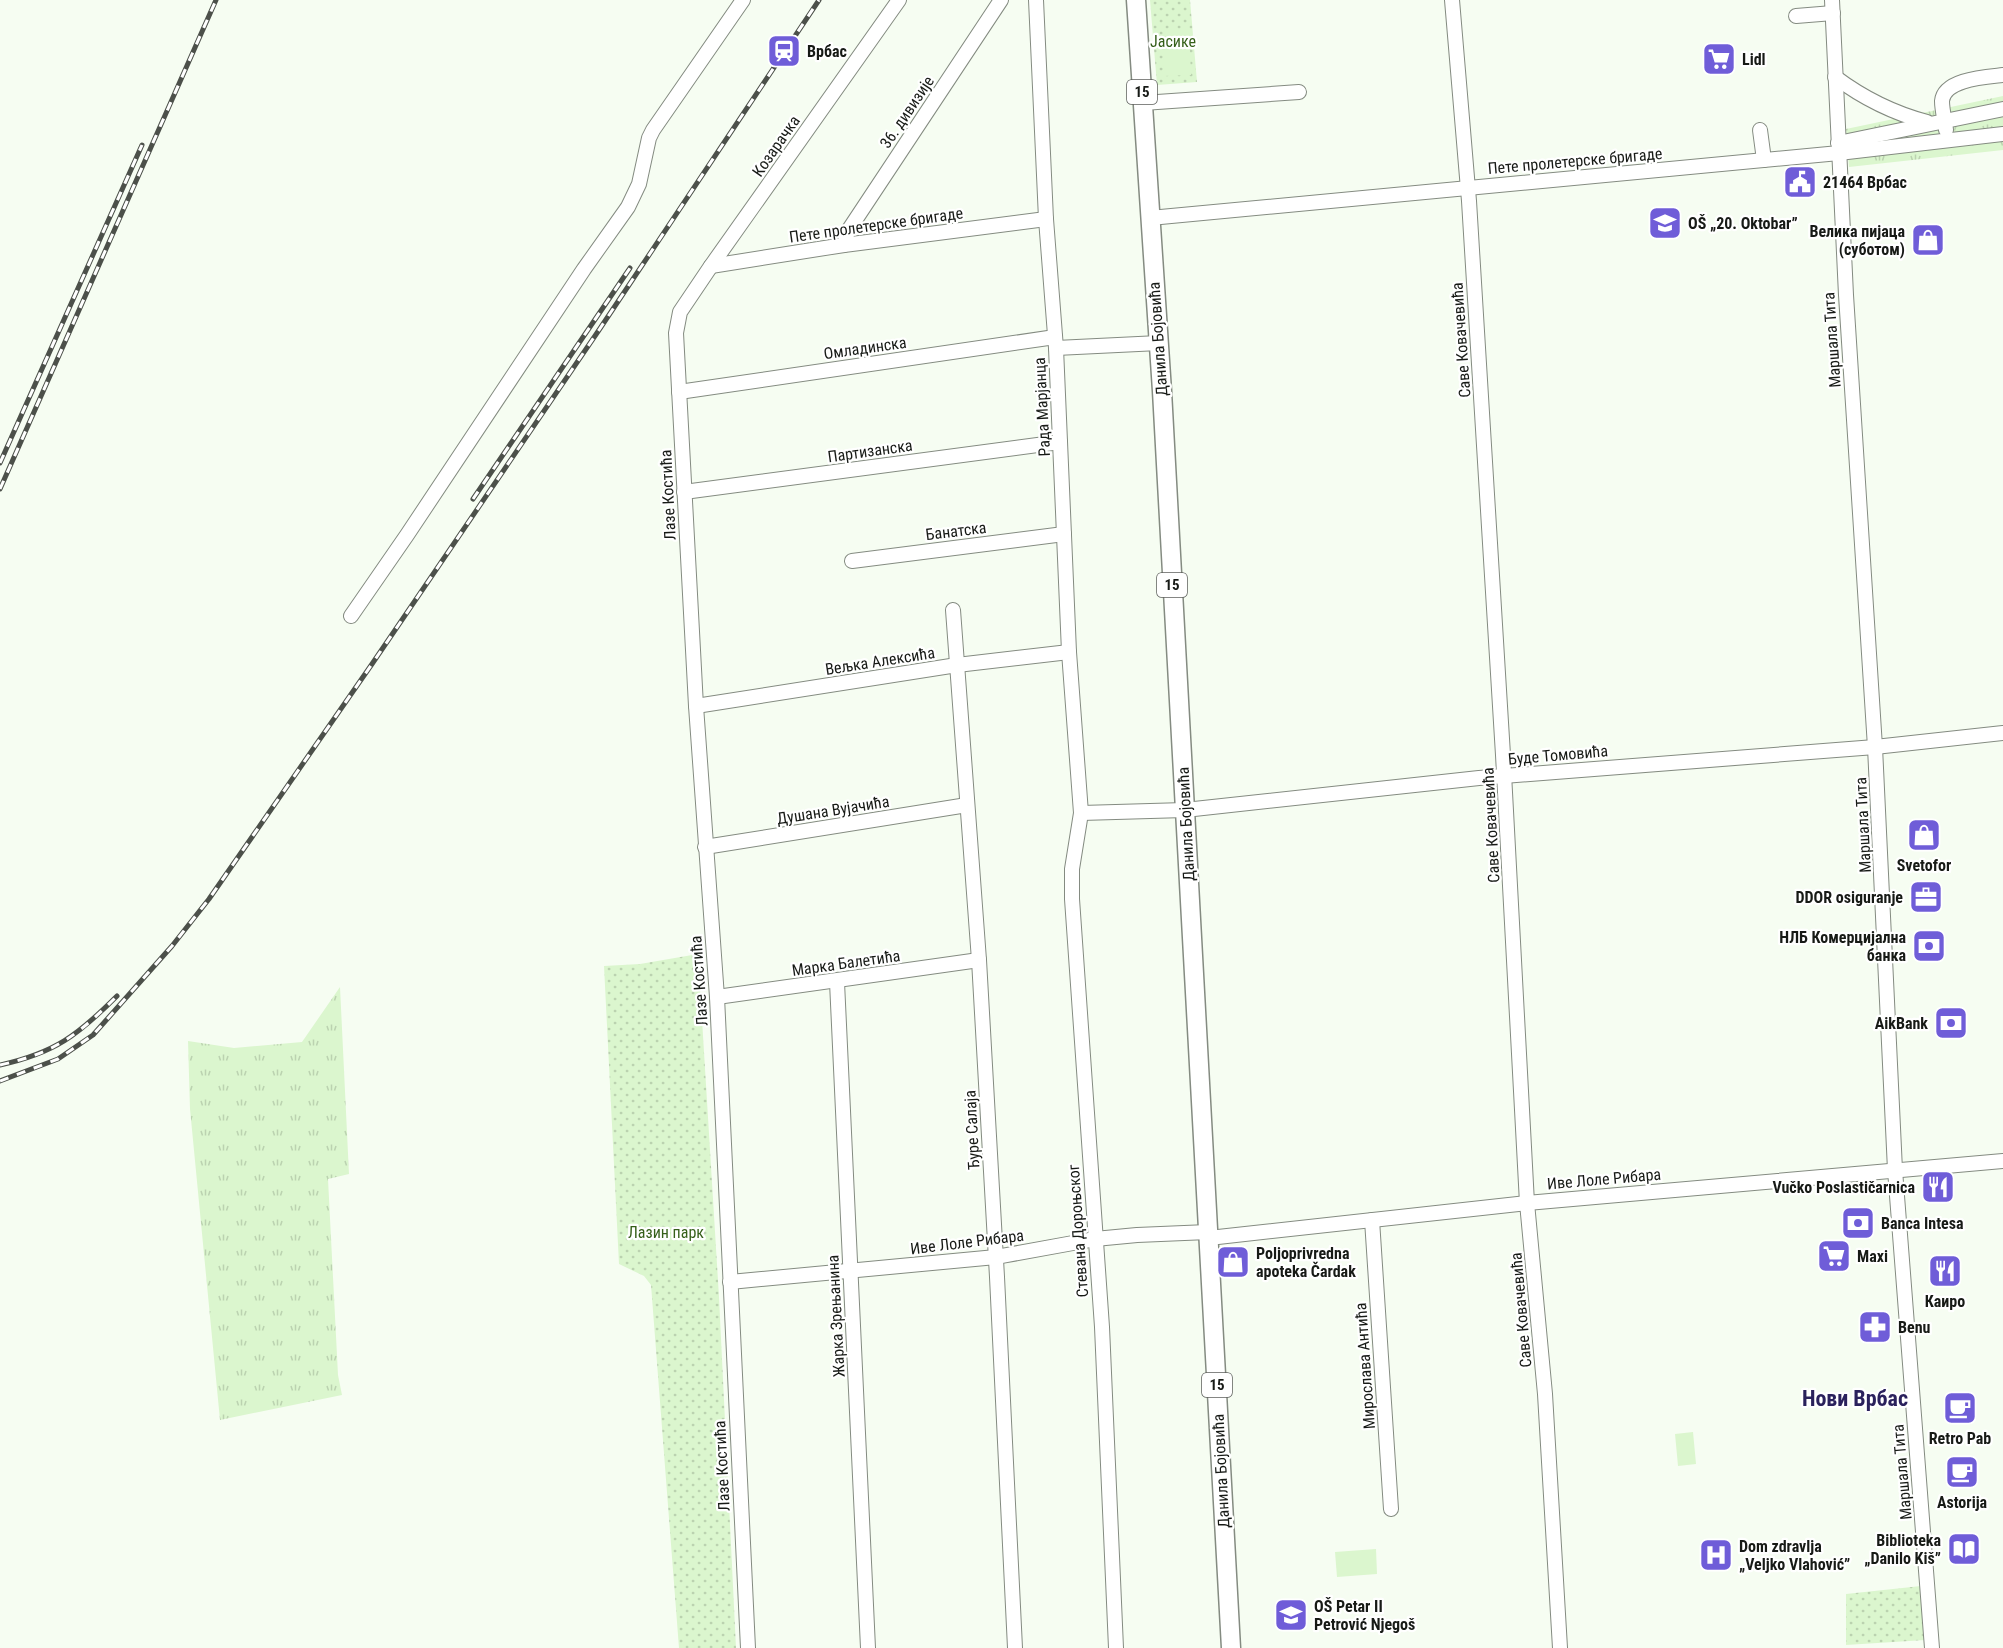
<svg xmlns="http://www.w3.org/2000/svg" width="2003" height="1648" font-family="'Roboto Condensed',sans-serif">
	<defs>
		<pattern id="grass-tufts" width="24" height="20" patternUnits="userSpaceOnUse" patternTransform="scale(1.5)"><rect width="24" height="20" fill="#dbf6ce"/><path d="M3 7l-1-3M5 7V3M7 7l1-3M15 17l-1-3M17 17v-4M19 17l1-3" fill="none" stroke="#bbd2b0"/></pattern>
		<pattern id="park-dots" width="8" height="8" patternUnits="userSpaceOnUse" patternTransform="scale(1.5)"><rect width="8" height="8" fill="#dbf6ce"/><path d="M2 2h.1M6 6h.1" fill="none" stroke="#bbd2b0" stroke-width="1.8" stroke-linecap="round"/></pattern>
	</defs>
	<rect width="100%" height="100%" fill="#f6fdf2"/>
	<g fill="url(#grass-tufts)">
		<polygon points="2003,96 2003,150 1849,167 1846,129"/>
		<polygon points="340,987 349,1174 328,1179 338,1375 342,1395 220,1420 190,1109 188,1041 234,1048 302,1042"/>
	</g>
	<g fill="url(#park-dots)">
		<polygon points="1150,0 1190,0 1197,82 1157,85"/>
		<polygon points="698,954 719,1297 736,1648 679,1648 651,1285 644,1276 619,1264 604,966 640,964"/>
		<polygon points="1921,1586 1925,1640 1846,1645 1846,1594"/>
	</g>
	<g fill="#dbf6ce">
		<polygon points="1189,29 1191,75 1164,76 1163,30"/>
		<polygon points="1693,1432 1696,1464 1678,1466 1675,1434"/>
		<polygon points="1376,1549 1377,1574 1337,1577 1335,1552"/>
	</g>
	<g fill="none" stroke-linecap="round" stroke-linejoin="round">
		<defs>
			<g id="minor">
				<polyline points="1036,0 1046,219 1056,348 1069,652 1081,813 1072,869 1072,899 1102,1327 1116,1648"/>
				<polyline points="1452,0 1469,201 1503,755 1527,1203 1545,1394 1560,1648"/>
				<polyline points="1832,0 1846,295 1875,747 1895,1170 1932,1648"/>
				<polyline points="1796,16 1833,13"/>
				<path d="M1835,77C1863,98 1893,113 1927,122"/>
				<polyline points="1143,103 1299,92"/>
				<polyline points="1760,130 1764,160"/>
				<path d="M1946,130C1945,121 1942,110 1942,101C1944,79 1986,77 2003,75"/>
				<polyline points="1838,143 2003,109"/>
				<polyline points="1150,218 1839,153 2003,134"/>
				<polyline points="844,245 848,231 1001,0"/>
				<polyline points="711,266 844,245 1046,219"/>
				<polyline points="1056,348 1159,343"/>
				<polyline points="679,392 1055,337"/>
				<polyline points="684,492 1060,442"/>
				<polyline points="852,561 1064,534"/>
				<polyline points="953,610 979,960 997,1277 1015,1648"/>
				<polyline points="351,616 407,535 584,269 628,207 639,184 649,138 653,130 743,0"/>
				<polyline points="696,706 957,665 1069,652"/>
				<polyline points="1081,813 1185,810 1479,778 1875,747 2003,733"/>
				<polyline points="705,847 967,805"/>
				<polyline points="837,982 868,1648"/>
				<polyline points="717,997 979,960"/>
				<polyline points="1372,1220 1391,1509"/>
				<polyline points="1209,1238 1527,1203 2003,1161"/>
				<polyline points="730,1282 996,1257 1095,1239 1137,1235 1208,1232"/>
				<polyline points="748,1648 717,997 696,706 676,333 680,312 711,266 899,0"/>
			</g>
			<polyline id="major" points="1136,0 1162,391 1231,1648"/>
		</defs>
		<use href="#minor" stroke="#848b81" stroke-width="16"/>
		<use href="#major" stroke="#848b81" stroke-width="21"/>
		<use href="#minor" stroke="#fff" stroke-width="14"/>
		<use href="#major" stroke="#fff" stroke-width="18"/>
		<defs>
			<g id="rail">
				<polyline points="0,463 142,145"/>
				<polyline points="0,489 216,0"/>
				<polyline points="473,499 630,268"/>
				<path d="M0,1065C55,1053 78,1035 117,996"/>
				<polyline points="0,1081 58,1059 93,1035 172,946 209,899 372,664 599,330 819,0"/>
			</g>
		</defs>
		<use href="#rail" stroke="#4c504a" stroke-width="5"/>
		<use href="#rail" stroke="#fff" stroke-width="3" stroke-dasharray="9" stroke-linecap="butt"/>
	</g>
	<defs>
		<symbol id="station-square" viewBox="-11 -11 22 22"><rect x="-9" y="-9" width="18" height="18" rx="4" fill="#6f5dd8" stroke="#fff"/><path d="M-3-6H3Q5-6 5-4V2Q5 4 3 4L4.5 6H3L1.5 4h-3L-3 6H-4.5L-3 4Q-5 4-5 2V-4Q-5-6-3-6ZM-3.5-4v3h7v-3ZM-3.5 1v1.5H-2V1ZM2 1v1.5H3.5V1Z" fill="#fff"/></symbol>
		<symbol id="supermarket-square" viewBox="-11 -11 22 22"><rect x="-9" y="-9" width="18" height="18" rx="4" fill="#6f5dd8" stroke="#fff"/><path d="M-6-5.5h2.5l.6 2H6L4.5 2H-2.5L-4.4-4H-6ZM-1.5 3.2a1.3 1.3 0 1 0 .1 0ZM3 3.2a1.3 1.3 0 1 0 .1 0Z" fill="#fff"/></symbol>
		<symbol id="civic-square" viewBox="-11 -11 22 22"><rect x="-9" y="-9" width="18" height="18" rx="4" fill="#6f5dd8" stroke="#fff"/><path d="M-.6-6.5H3V-4.5H.6V-3L4-1V1h2V6H-6V1h2V-1L-.6-3ZM-1.2 2.5V6h2.4V2.5Z" fill="#fff"/></symbol>
		<symbol id="school-square" viewBox="-11 -11 22 22"><rect x="-9" y="-9" width="18" height="18" rx="4" fill="#6f5dd8" stroke="#fff"/><path d="M0-5L7-2L0 1L-7-2ZM-4 1L0 2.5L4 1V4Q0 6-4 4Z" fill="#fff"/></symbol>
		<symbol id="shop-square" viewBox="-11 -11 22 22"><rect x="-9" y="-9" width="18" height="18" rx="4" fill="#6f5dd8" stroke="#fff"/><path d="M-5-2.5h2.3a2.7 3.5 0 0 1 5.4 0H5L5.5 6h-11ZM-1.5-2.5h3a1.5 2.3 0 0 0-3 0Z" fill="#fff"/></symbol>
		<symbol id="office-square" viewBox="-11 -11 22 22"><rect x="-9" y="-9" width="18" height="18" rx="4" fill="#6f5dd8" stroke="#fff"/><path d="M-6-3h4V-5.5h4V-3h4V5H-6ZM-1-4.5V-3h2v-1.5ZM-6 0V1H6V0Z" fill="#fff"/></symbol>
		<symbol id="bank-square" viewBox="-11 -11 22 22"><rect x="-9" y="-9" width="18" height="18" rx="4" fill="#6f5dd8" stroke="#fff"/><path d="M-6-4H6V4H-6ZM0-2.3a2.3 2.3 0 1 0 0 4.6a2.3 2.3 0 1 0 0-4.6Z" fill="#fff"/></symbol>
		<symbol id="restaurant-square" viewBox="-11 -11 22 22"><rect x="-9" y="-9" width="18" height="18" rx="4" fill="#6f5dd8" stroke="#fff"/><path d="M-5-6h1v4h1v-4h1v4h1v-4h1v5L-1.5 .5V6h-2V.5L-5-1ZM5-6V6H3V1.5H1.5Q1.5-4 5-6Z" fill="#fff"/></symbol>
		<symbol id="pharmacy-square" viewBox="-11 -11 22 22"><rect x="-9" y="-9" width="18" height="18" rx="4" fill="#6f5dd8" stroke="#fff"/><path d="M-2-6h4v4h4v4h-4v4h-4v-4h-4v-4h4Z" fill="#fff"/></symbol>
		<symbol id="cafe-square" viewBox="-11 -11 22 22"><rect x="-9" y="-9" width="18" height="18" rx="4" fill="#6f5dd8" stroke="#fff"/><path d="M-5.5-4.5H6V0H3Q3 3.5 0 3.5H-2.5Q-5.5 3.5-5.5 0ZM3-3.2v2h1.7v-2ZM-6 4.5H4V6H-6Z" fill="#fff"/></symbol>
		<symbol id="library-square" viewBox="-11 -11 22 22"><rect x="-9" y="-9" width="18" height="18" rx="4" fill="#6f5dd8" stroke="#fff"/><path d="M-6-4Q-3-5.5-.7-3.5V5Q-3 3-6 4ZM6-4Q3-5.5 .7-3.5V5Q3 3 6 4Z" fill="#fff"/></symbol>
		<symbol id="hospital-square" viewBox="-11 -11 22 22"><rect x="-9" y="-9" width="18" height="18" rx="4" fill="#6f5dd8" stroke="#fff"/><path d="M-5-5h3v3.5h4V-5h3V5h-3V1.5h-4V5h-3Z" fill="#fff"/></symbol>
	</defs>
	<g fill-rule="evenodd">
		<use href="#station-square" x="765" y="32" width="38" height="38"/>
		<use href="#supermarket-square" x="1700" y="40" width="38" height="38"/>
		<use href="#civic-square" x="1781" y="163" width="38" height="38"/>
		<use href="#school-square" x="1646" y="204" width="38" height="38"/>
		<use href="#shop-square" x="1909" y="221" width="38" height="38"/>
		<use href="#shop-square" x="1905" y="816" width="38" height="38"/>
		<use href="#office-square" x="1907" y="878" width="38" height="38"/>
		<use href="#bank-square" x="1910" y="927" width="38" height="38"/>
		<use href="#bank-square" x="1932" y="1004" width="38" height="38"/>
		<use href="#restaurant-square" x="1919" y="1168" width="38" height="38"/>
		<use href="#bank-square" x="1839" y="1204" width="38" height="38"/>
		<use href="#supermarket-square" x="1815" y="1237" width="38" height="38"/>
		<use href="#shop-square" x="1214" y="1243" width="38" height="38"/>
		<use href="#restaurant-square" x="1926" y="1252" width="38" height="38"/>
		<use href="#pharmacy-square" x="1856" y="1308" width="38" height="38"/>
		<use href="#cafe-square" x="1941" y="1389" width="38" height="38"/>
		<use href="#cafe-square" x="1943" y="1453" width="38" height="38"/>
		<use href="#library-square" x="1945" y="1530" width="38" height="38"/>
		<use href="#hospital-square" x="1697" y="1536" width="38" height="38"/>
		<use href="#school-square" x="1272" y="1596" width="38" height="38"/>
	</g>
	<g text-anchor="middle" dominant-baseline="central" stroke-width="4.5" stroke-linejoin="round" paint-order="stroke">
		<g fill="#fff" stroke="#5d5f5c" stroke-width="1.5">
			<rect x="1127" y="80" width="30" height="24" rx="4.5"/>
			<rect x="1157" y="573" width="30" height="24" rx="4.5"/>
			<rect x="1202" y="1373" width="30" height="24" rx="4.5"/>
		</g>
		<g font-size="15" font-weight="bold" fill="#171a16">
			<text x="1142" y="92">15</text>
			<text x="1172" y="585">15</text>
			<text x="1217" y="1385">15</text>
		</g>
		<g font-size="16" fill="#355f19" stroke="#fff">
			<text x="1173" y="41">Јасике</text>
			<text x="666" y="1232">Лазин парк</text>
		</g>
		<g font-size="16" font-weight="bold" fill="#171a16" stroke="#fff" text-anchor="start">
			<text x="807" y="51">Врбас</text>
			<text x="1742" y="59">Lidl</text>
			<text x="1823" y="182">21464 Врбас</text>
			<text x="1688" y="223">OŠ „20. Oktobar”</text>
			<text x="1905" y="231" text-anchor="end">Велика пијаца<tspan x="1905" dy="18">(суботом)</tspan></text>
			<text x="1924" y="865" text-anchor="middle">Svetofor</text>
			<text x="1903" y="897" text-anchor="end">DDOR osiguranje</text>
			<text x="1906" y="937" text-anchor="end">НЛБ Комерцијална<tspan x="1906" dy="18">банка</tspan></text>
			<text x="1928" y="1023" text-anchor="end">AikBank</text>
			<text x="1915" y="1187" text-anchor="end">Vučko Poslastičarnica</text>
			<text x="1881" y="1223">Banca Intesa</text>
			<text x="1256" y="1253">Poljoprivredna<tspan x="1256" dy="18">apoteka Čardak</tspan></text>
			<text x="1857" y="1256">Maxi</text>
			<text x="1945" y="1301" text-anchor="middle">Каиро</text>
			<text x="1898" y="1327">Benu</text>
			<text x="1960" y="1438" text-anchor="middle">Retro Pab</text>
			<text x="1962" y="1502" text-anchor="middle">Astorija</text>
			<text x="1941" y="1540" text-anchor="end">Biblioteka<tspan x="1941" dy="18">„Danilo Kiš”</tspan></text>
			<text x="1739" y="1546">Dom zdravlja<tspan x="1739" dy="18">„Veljko Vlahović”</tspan></text>
			<text x="1314" y="1606">OŠ Petar II<tspan x="1314" dy="18">Petrović Njegoš</tspan></text>
		</g>
		<g font-size="16" fill="#171a16" stroke="#fff">
			<text transform="translate(907 112) rotate(-56)">36. дивизије</text>
			<text transform="translate(776 146) rotate(-55)">Козарачка</text>
			<text transform="translate(1575 161) rotate(-5)">Пете пролетерске бригаде</text>
			<text transform="translate(876 225) rotate(-8)">Пете пролетерске бригаде</text>
			<text transform="translate(1158 339) rotate(-94)">Данила Бојовића</text>
			<text transform="translate(1461 340) rotate(-94)">Саве Ковачевића</text>
			<text transform="translate(1832 340) rotate(-94)">Маршала Тита</text>
			<text transform="translate(865 348) rotate(-8)">Омладинска</text>
			<text transform="translate(1042 407) rotate(-93)">Рада Марјанца</text>
			<text transform="translate(870 451) rotate(-8)">Партизанска</text>
			<text transform="translate(668 495) rotate(-93)">Лазе Костића</text>
			<text transform="translate(956 531) rotate(-7)">Банатска</text>
			<text transform="translate(880 661) rotate(-9)">Вељка Алексића</text>
			<text transform="translate(1558 755) rotate(-5)">Буде Томовића</text>
			<text transform="translate(833 810) rotate(-9)">Душана Вујачића</text>
			<text transform="translate(1186 824) rotate(-93)">Данила Бојовића</text>
			<text transform="translate(1491 825) rotate(-93)">Саве Ковачевића</text>
			<text transform="translate(1863 825) rotate(-93)">Маршала Тита</text>
			<text transform="translate(846 963) rotate(-8)">Марка Балетића</text>
			<text transform="translate(699 981) rotate(-94)">Лазе Костића</text>
			<text transform="translate(972 1130) rotate(-93)">Ђуре Салаја</text>
			<text transform="translate(1604 1179) rotate(-5)">Иве Лоле Рибара</text>
			<text transform="translate(1078 1231) rotate(-94)">Стевана Дороњског</text>
			<text transform="translate(967 1242) rotate(-7)">Иве Лоле Рибара</text>
			<text transform="translate(1521 1310) rotate(-95)">Саве Ковачевића</text>
			<text transform="translate(836 1316) rotate(-93)">Жарка Зрењанина</text>
			<text transform="translate(1365 1366) rotate(-94)">Мирослава Антића</text>
			<text transform="translate(722 1466) rotate(-93)">Лазе Костића</text>
			<text transform="translate(1221 1471) rotate(-93)">Данила Бојовића</text>
			<text transform="translate(1902 1472) rotate(-95)">Маршала Тита</text>
		</g>
		<g font-size="22" font-weight="bold" fill="#2a215c" stroke="#fff">
			<text x="1855" y="1398">Нови Врбас</text>
		</g>
	</g>
</svg>
